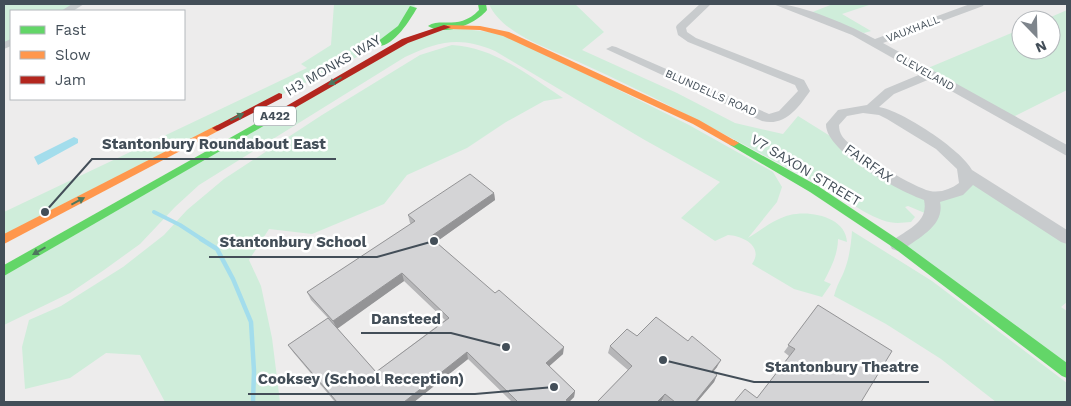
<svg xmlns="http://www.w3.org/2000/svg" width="1071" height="406" font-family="'Work Sans',sans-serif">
	<rect width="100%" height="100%" fill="#edecec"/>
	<g fill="#cfedda">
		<polygon points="4,4 79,4 66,11 11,11 11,42 4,46"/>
		<polygon points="334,4 414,4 415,6 391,38 369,43 367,52 231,120 4,239 4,212 307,68 301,64 331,45"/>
		<path d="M489,4H575L604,32L582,50L677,93L735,123L783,134L798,116L843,144L900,184L942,196L967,180L1004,197L1067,238V302L1061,307L1067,311V371L898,245L932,216L908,206L905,207L915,217L911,222C900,223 893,224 882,220C858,211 836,192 813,181C736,141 661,99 583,64C554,50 502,35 489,4Z"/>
		<polygon points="833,4 872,4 842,14 871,31 864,33 810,13"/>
		<polygon points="1067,10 1067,90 1013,117 928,68 1021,29 1021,50 1051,50 1051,20 1044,20"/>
		<path d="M447,27L506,34L689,125L773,172L782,187L777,202L748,238C761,230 774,219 790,215C810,210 846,217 847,242L838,239C838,254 831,268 824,281L831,284L822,297L794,289L752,264C764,247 744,236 728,235L715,241L681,218L720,182L643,139L495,51C460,36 439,41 405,57L199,185L175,207L140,244L104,270L70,293L4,325V271L405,41Z"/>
		<path d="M452,45C494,47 529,76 563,98L544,101L506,122L467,148L407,175L384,204L312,234L269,229L249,260L261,286L272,338L280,402H165L140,355L106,353L70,378L25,389L22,347L29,320L61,306L123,267L164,235L187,210L224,179L322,115L420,55Z"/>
		<path d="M852,231L932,281L1067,383V402H996L941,359L886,324L834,296C836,288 839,282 843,274C849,260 851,246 852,231Z"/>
	</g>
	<polygon fill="#a3ddec" points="74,137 78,139 78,143 38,165 34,157"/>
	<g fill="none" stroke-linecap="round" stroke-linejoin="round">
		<polyline stroke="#a3ddec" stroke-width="4" points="154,212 180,225 203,240"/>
		<polyline stroke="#a3ddec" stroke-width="4.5" points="201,239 217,249 233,279 251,322 254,371 253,402"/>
		<g fill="#c8cbcd" fill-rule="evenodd">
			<polygon points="72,4 84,4 73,11 61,11"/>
			<path d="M700,4H711L686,28L687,32L696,38L804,80L810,91C799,107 785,127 762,121L606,49L612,46L616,47L769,114L779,111L798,91L795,85L688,42L678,35L676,27L677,25Z"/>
			<path d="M773,4C797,2 852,26 875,39L970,4H984L983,6L883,43L1067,145V156L930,79L894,94L879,107C901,110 962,150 972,170L1067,230V244L1061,242L973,185L963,195L940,202C945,225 920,237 904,249L898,251L892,249L890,245L892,241C908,229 929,222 924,200C901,192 825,152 826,124L838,110L867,105L885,89L921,74L852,35ZM863,113L879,115L887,119L936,149L957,169L959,183C951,189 941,193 930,191C913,187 852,151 842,136C840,133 839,129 839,125L847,116Z"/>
			<polygon points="11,39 11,46 4,49 4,42"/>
		</g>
		<g fill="#63d668" fill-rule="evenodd">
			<path d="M478,4H486L487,10C476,24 444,37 428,26C441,17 459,31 479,10Z"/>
			<path d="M410,6L417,8C410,20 393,48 377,46V42L398,26Z"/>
			<polygon points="269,116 274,119 272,121 4,276 4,265"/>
			<polygon points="734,140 818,186 902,242 1067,363 1067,378 1062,376 894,248 810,192 730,145 729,143"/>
		</g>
		<g fill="#ff974d" fill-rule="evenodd">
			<polygon points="447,25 480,26 509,32 699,120 739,143 734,146 730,145 693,124 503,36 480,30 450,29 446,27"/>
			<polygon points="217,125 222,128 220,130 4,244 4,234"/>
		</g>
		<g fill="#b3261e" fill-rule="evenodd">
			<polygon points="444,25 451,27 408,43 272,121 269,122 264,119 402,39"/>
			<polygon points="279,93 282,94 282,98 220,130 217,131 212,128"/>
		</g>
	</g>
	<g fill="#b6b6b8" fill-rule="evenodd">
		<path d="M494,193L495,200L436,242L563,354L549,366L575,391L574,397L569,402H512L468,359L414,402H335L293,352L288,345L328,318L311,300L307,292L411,224L410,223L408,215ZM404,281L445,320L376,372L337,328Z"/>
		<polygon points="818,305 861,402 757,398 789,356 784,352"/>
		<polygon points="637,336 717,367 713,372 717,375 714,382 697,402 665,402 662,400 661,402 597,402 628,370 608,353 610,346"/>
	</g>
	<g fill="#949496">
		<polygon points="494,193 495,200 432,245 430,237"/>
		<polygon points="402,273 404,281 337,329 333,321"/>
		<polygon points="564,347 563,354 545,370 546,363"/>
		<polygon points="467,352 468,359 414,402 404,402"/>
		<polygon points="721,360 717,367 708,378 712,371"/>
		<polygon points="717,375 714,382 697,402 695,402"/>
		<polygon points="575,391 574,397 569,402 566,402 566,400"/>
		<polygon points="665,394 661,402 657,402"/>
	</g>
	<g fill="#d4d4d6" stroke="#949496">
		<polygon points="470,174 494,193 430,237 495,293 499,290 564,347 546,363 575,391 566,400 569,402 518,402 467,352 404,402 337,402 288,345 328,318 376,372 449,318 402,273 333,321 307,292 415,221 408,215"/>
		<polygon points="818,305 892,351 861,402 734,402 745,389 757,398 795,349 788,345"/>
		<polygon points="656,317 688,341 692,336 721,360 712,371 717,375 695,402 675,402 665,394 657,402 597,402 632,366 610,346 627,329 637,336"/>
	</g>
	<defs><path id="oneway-solid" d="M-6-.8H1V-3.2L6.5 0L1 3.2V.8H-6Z" transform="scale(1.25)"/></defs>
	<g fill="#4d775d">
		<use href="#oneway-solid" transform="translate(335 81) rotate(150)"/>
		<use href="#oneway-solid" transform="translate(237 117) rotate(-27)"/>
		<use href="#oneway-solid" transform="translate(78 201) rotate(-28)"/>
		<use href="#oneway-solid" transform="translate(39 251) rotate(150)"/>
	</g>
	<g text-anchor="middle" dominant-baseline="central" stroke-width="5" stroke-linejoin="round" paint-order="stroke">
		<g font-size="11" fill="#434e58" stroke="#fff">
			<text transform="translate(913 29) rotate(-21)">VAUXHALL</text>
			<text transform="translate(925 72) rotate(29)">CLEVELAND</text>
			<text transform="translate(711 93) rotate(24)">BLUNDELLS ROAD</text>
		</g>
		<rect fill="#fff" stroke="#7b838a" stroke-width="1" x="254" y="106.5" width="42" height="19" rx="4"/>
		<g font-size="12" font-weight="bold" fill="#434e58">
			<text x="275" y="116">A422</text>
		</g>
		<g font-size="14" fill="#434e58" stroke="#fff">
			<text transform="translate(333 65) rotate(-30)">H3 MONKS WAY</text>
			<text transform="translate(869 163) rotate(35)">FAIRFAX</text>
			<text transform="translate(806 170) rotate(31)">V7 SAXON STREET</text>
		</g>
	</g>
	<path fill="none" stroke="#434e58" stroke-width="2" d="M45 212L92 159H336M434 241L377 257H209M506 347L451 333H361M663 360L754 382H929M554 387L475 394H248"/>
	<g fill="#434e58" stroke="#fff" stroke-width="2">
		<circle cx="45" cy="212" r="5"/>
		<circle cx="434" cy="241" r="5"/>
		<circle cx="506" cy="347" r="5"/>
		<circle cx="663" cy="360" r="5"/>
		<circle cx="554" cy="387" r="5"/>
	</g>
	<g font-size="15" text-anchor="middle" font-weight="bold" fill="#434e58" stroke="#fff" stroke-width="5" stroke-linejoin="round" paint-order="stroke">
		<text x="214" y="149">Stantonbury Roundabout East</text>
		<text x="293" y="247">Stantonbury School</text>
		<text x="406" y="324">Dansteed</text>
		<text x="842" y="372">Stantonbury Theatre</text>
		<text x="361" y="384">Cooksey (School Reception)</text>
	</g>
	<rect width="1071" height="406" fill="none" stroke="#434e58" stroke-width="10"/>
	<rect x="10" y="10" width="175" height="90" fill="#ffffff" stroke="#b4b8bc"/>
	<rect x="20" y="26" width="25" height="8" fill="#63d668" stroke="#b4b8bc"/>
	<text x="55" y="35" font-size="15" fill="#434e58">Fast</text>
	<rect x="20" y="51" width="25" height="8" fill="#ff974d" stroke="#b4b8bc"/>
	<text x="55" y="60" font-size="15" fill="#434e58">Slow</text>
	<rect x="20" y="76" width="25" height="8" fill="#b3261e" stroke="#b4b8bc"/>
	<text x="55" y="85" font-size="15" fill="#434e58">Jam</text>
	<g transform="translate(1036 35) rotate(157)"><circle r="24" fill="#ffffff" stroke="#b4b8bc"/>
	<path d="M0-4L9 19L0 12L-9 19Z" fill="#7e858c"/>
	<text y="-8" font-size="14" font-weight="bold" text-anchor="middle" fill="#434e58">N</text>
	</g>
</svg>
